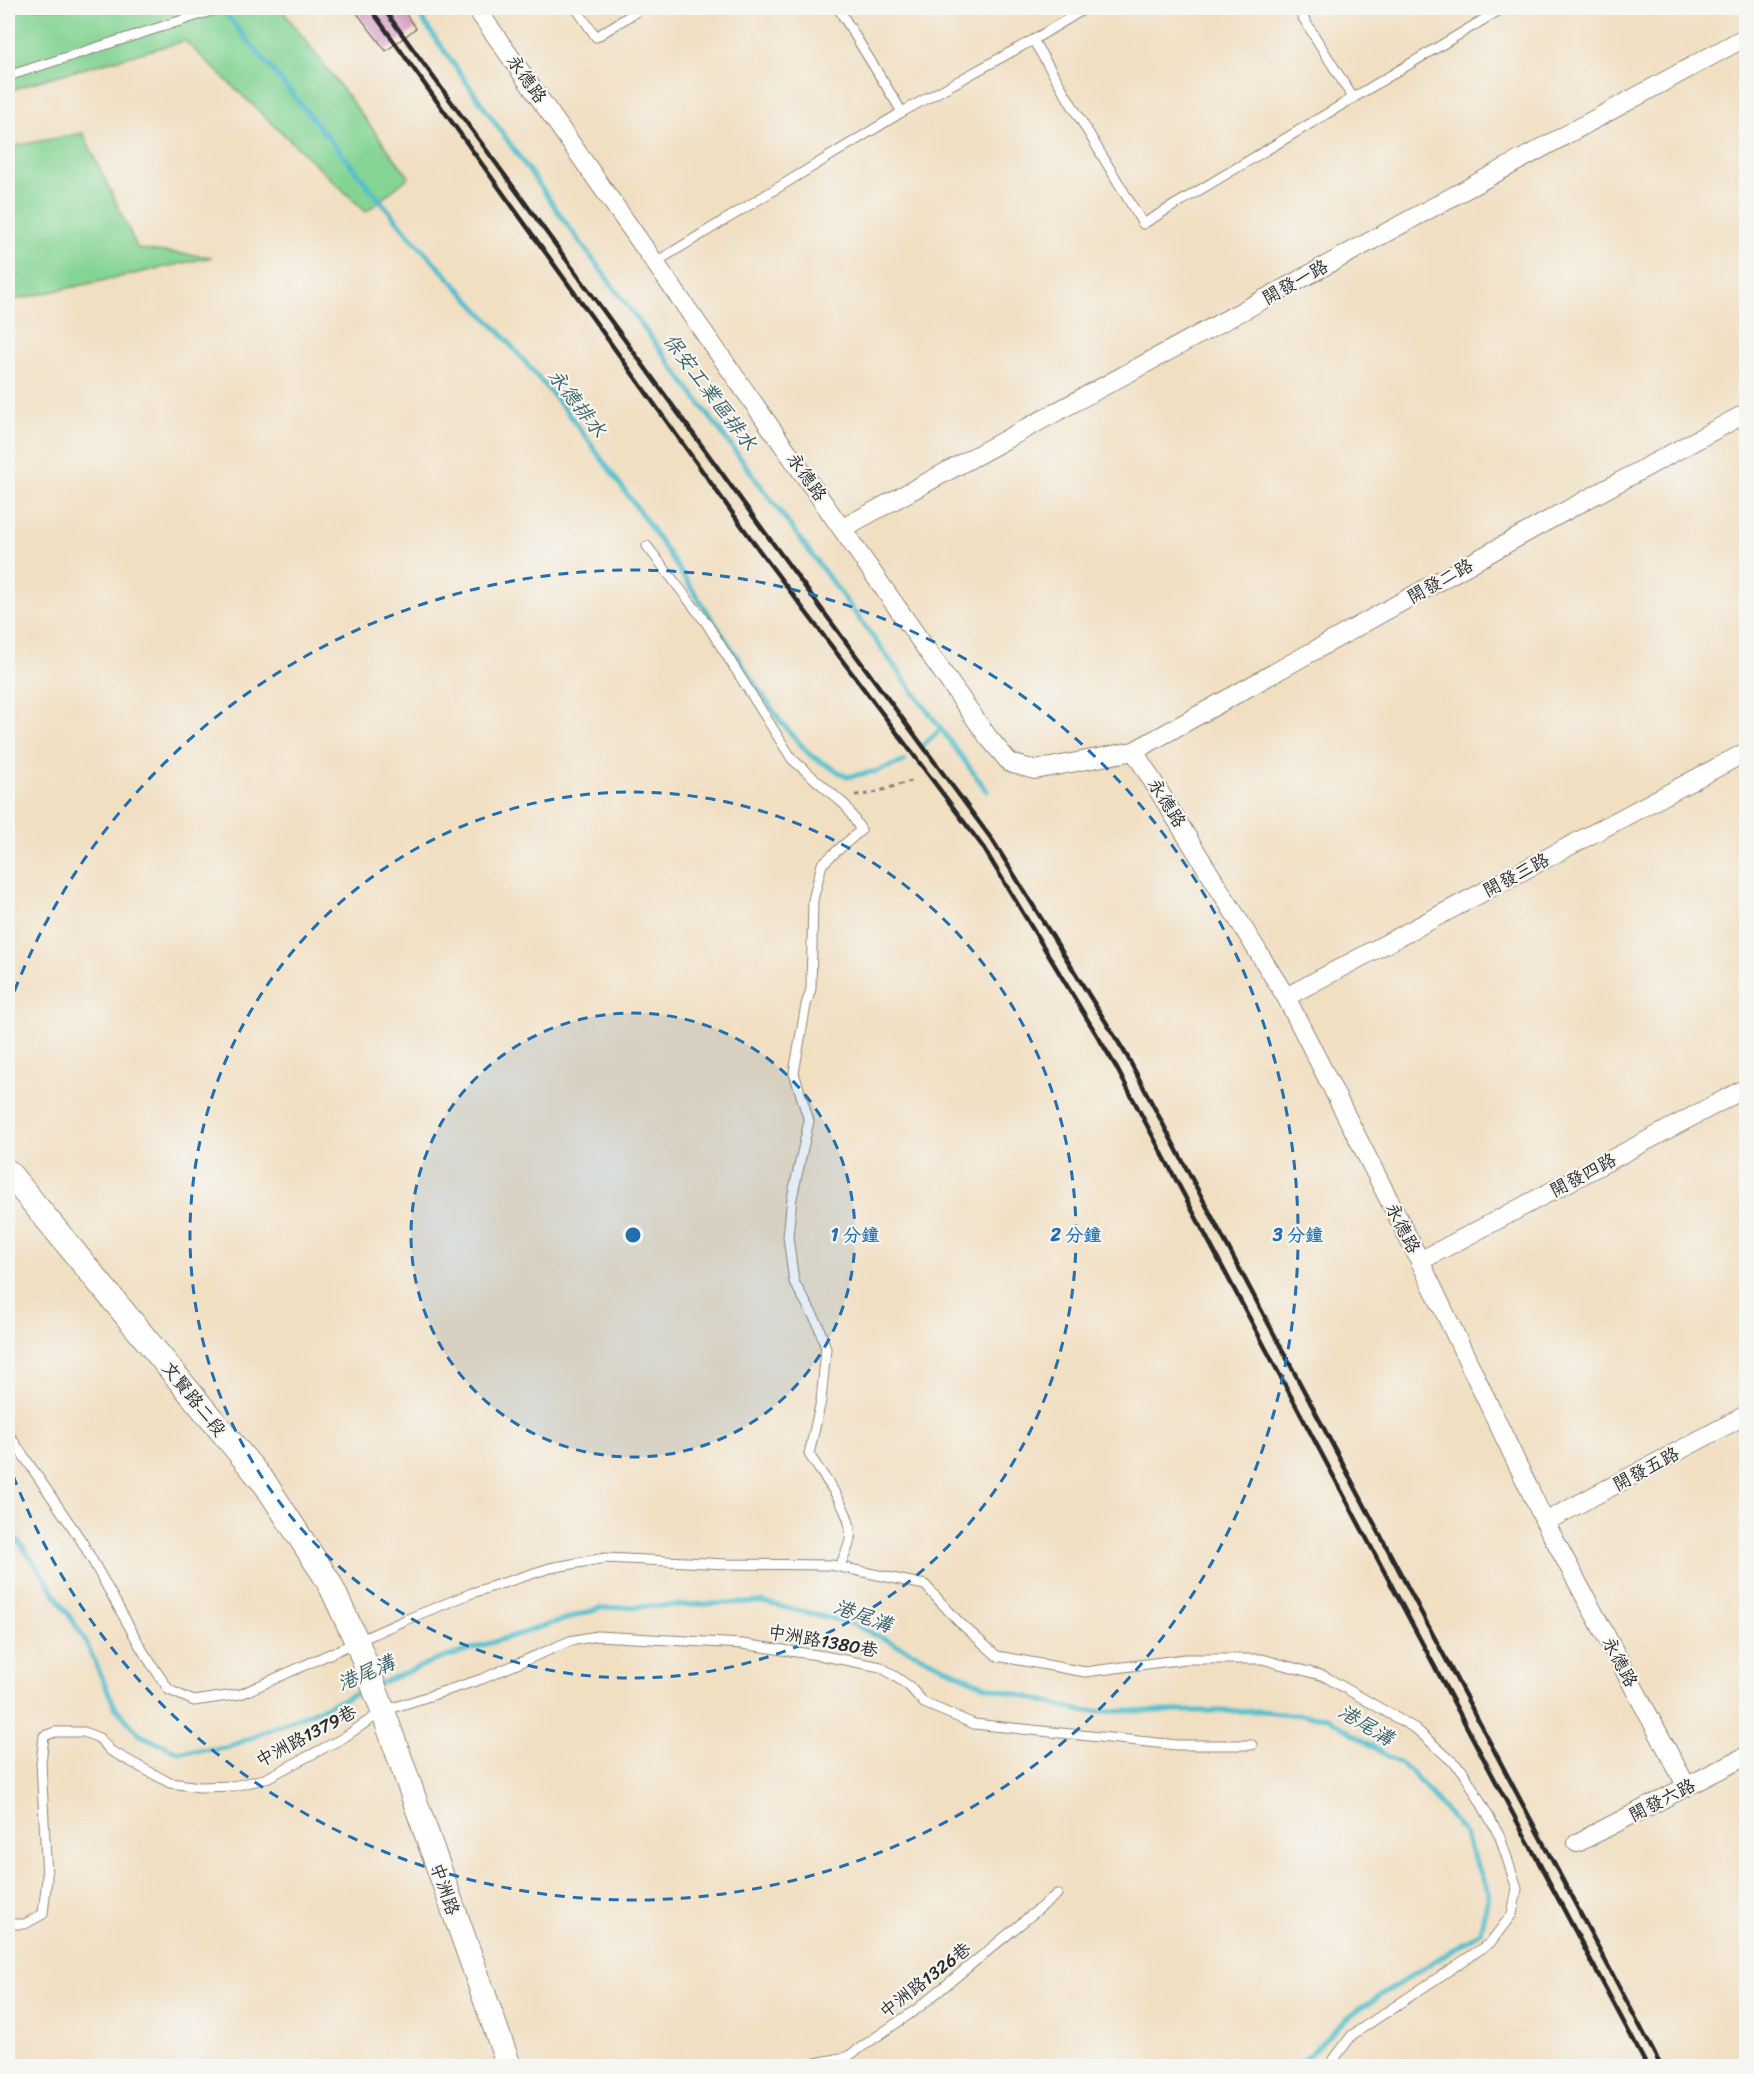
<svg xmlns="http://www.w3.org/2000/svg" width="1754" height="2074" font-family="Sriracha,'LXGW WenKai TC',sans-serif">
	<rect width="100%" height="100%" fill="#f6f6f2"/>
	<filter id="ink" filterUnits="userSpaceOnUse"><feTurbulence type="fractalNoise" baseFrequency=".0167" numOctaves="2"/><feDisplacementMap in="SourceGraphic" scale="12" xChannelSelector="R" yChannelSelector="G"/><feConvolveMatrix kernelMatrix="1 2 1 2 8 2 1 2 1" color-interpolation-filters="sRGB"/></filter>
	<filter id="wash" filterUnits="userSpaceOnUse"><feTurbulence type="fractalNoise" baseFrequency=".008" numOctaves="4" result="noise"/><feDisplacementMap in="SourceGraphic" scale="24" xChannelSelector="R" yChannelSelector="G"/><feGaussianBlur stdDeviation="1.35" result="paint"/><feColorMatrix in="noise" values="0 0 0 0 0 0 0 0 0 0 0 0 0 0 0 0 0 1.4 0 .05"/><feComposite in="paint" operator="in"/></filter>
	<g filter="url(#wash)">
		<rect width="100%" height="100%" fill="#f1dfc2"/>
		<g fill="#84d494" stroke="#588060" stroke-width="1.5">
			<polygon points="8,8 281,8 409,177 366,212 185,41 52,77 8,91"/>
			<polygon points="83,133 138,249 212,257 8,301 8,147"/>
		</g>
		<g fill="none" stroke-linecap="round" stroke-linejoin="round">
			<g stroke="#52becd" stroke-width="5">
				<polyline points="414,8 566,223 987,791"/>
				<polyline points="225,13 409,235 505,338 572,418 650,526 780,721 810,755 847,777 877,771 905,761"/>
				<polyline points="922,746 941,729"/>
				<polyline points="8,1527 36,1565 84,1638 115,1707 140,1735 179,1752 226,1748 367,1689"/>
				<polyline points="379,1684 434,1661 601,1608 762,1602 850,1623 985,1686 1082,1711 1262,1711 1328,1718 1411,1771 1462,1830 1489,1893 1480,1932 1350,2015 1298,2066"/>
			</g>
		</g>
		<g id="blocks">
			<polygon fill="#d08bba" points="353,8 401,8 416,28 386,51"/>
		</g>
	</g>
	<g filter="url(#ink)">
		<use href="#blocks" fill-opacity="0" stroke="#8e8576" stroke-width="1.5"/>
		<g fill="none" stroke-linecap="round" stroke-linejoin="round">
			<defs>
				<g id="service">
					<polyline points="576,8 596,37 642,8"/>
					<polyline points="1297,8 1353,98"/>
					<polyline points="1033,40 1143,224 1503,8"/>
					<polyline points="8,76 214,10"/>
					<polyline points="902,112 1033,40 1086,8"/>
					<polyline points="656,262 902,112 838,8"/>
					<path d="M647,546L707,624L792,759L846,806L861,830L822,864L813,900L811,989L806,1005L794,1073L809,1121L792,1198L788,1236L794,1282L818,1324L826,1349L821,1401L809,1454C822,1476 855,1513 850,1539C849,1548 843,1558 840,1566"/>
					<polyline points="8,1433 81,1540 144,1653 169,1690 194,1701 241,1694 405,1620 472,1593 550,1568 605,1558 727,1564 831,1565 925,1585 958,1621 997,1656 1085,1672 1185,1659 1262,1659 1324,1676 1416,1729 1463,1771 1500,1837 1517,1889 1512,1914 1490,1943 1352,2035 1329,2066"/>
					<polyline points="8,1924 25,1924 43,1914 47,1878 41,1763 44,1736 55,1732 84,1732 99,1738 111,1751 170,1783 200,1787 233,1786 265,1779 343,1738 383,1711 482,1679 570,1641 597,1636 742,1644 824,1656 881,1667 909,1686 924,1703 974,1724 1177,1745 1252,1745"/>
					<polyline points="800,2066 847,2057 917,2009 1057,1894"/>
				</g>
				<g id="minor">
					<polyline points="476,8 988,737 1010,763 1035,770 1134,751 1286,997 1420,1261 1545,1522 1687,1787"/>
					<polyline points="843,528 1746,37"/>
					<polyline points="1134,751 1538,526 1746,413"/>
					<polyline points="1286,997 1746,752"/>
					<polyline points="1420,1261 1746,1088"/>
					<polyline points="1545,1522 1746,1415"/>
					<polyline points="1577,1843 1746,1756"/>
				</g>
				<polyline id="tertiary" points="8,1172 266,1485 329,1582 357,1642 383,1711 509,2066"/>
			</defs>
			<use href="#service" stroke="#8e8576" stroke-width="11"/>
			<use href="#minor" stroke="#8e8576" stroke-width="20"/>
			<use href="#tertiary" stroke="#8e8576" stroke-width="26"/>
			<polyline stroke="#8e8576" stroke-width="3" stroke-dasharray="4.5 4.5" stroke-linecap="butt" points="855,795 870,794 914,780"/>
			<use href="#service" stroke="#fff" stroke-width="9"/>
			<use href="#minor" stroke="#fff" stroke-width="18"/>
			<use href="#tertiary" stroke="#fff" stroke-width="24"/>
			<g stroke="#2b2b2b" stroke-width="4.5">
				<polyline points="370,8 759,550 983,847 1115,1065 1647,2066"/>
				<polyline points="383,8 769,538 993,841 1127,1056 1661,2066"/>
			</g>
		</g>
	</g>
	<circle cx="633" cy="1235" r="222" fill="#1f6fb2" fill-opacity=".12"/>
	<g fill="none" stroke="#1f6fb2" stroke-width="3" stroke-dasharray="10 8">
		<circle cx="633" cy="1235" r="222"/>
		<circle cx="633" cy="1235" r="443"/>
		<path d="M8 1008A665 665 0 1 1 8 1462"/>
	</g>
	<g text-anchor="middle" dominant-baseline="central" stroke-width="4.5" stroke-linejoin="round" paint-order="stroke">
		<g font-size="18" fill="#2b2b2b" stroke="#f6f6f2">
			<text transform="translate(527 79) rotate(55)">永德路</text>
			<text transform="translate(1295 282) rotate(-29)">開發一路</text>
			<text transform="translate(807 477) rotate(55)">永德路</text>
			<text transform="translate(1440 581) rotate(-29)">開發二路</text>
			<text transform="translate(1167 803) rotate(58)">永德路</text>
			<text transform="translate(1516 875) rotate(-28)">開發三路</text>
			<text transform="translate(1583 1175) rotate(-28)">開發四路</text>
			<text transform="translate(1403 1228) rotate(63)">永德路</text>
			<text transform="translate(194 1399) rotate(51)">文賢路二段</text>
			<text transform="translate(1646 1469) rotate(-28)">開發五路</text>
			<text transform="translate(823 1641) rotate(10)">中洲路1380巷</text>
			<text transform="translate(1620 1662) rotate(62)">永德路</text>
			<text transform="translate(306 1736) rotate(-28)">中洲路1379巷</text>
			<text transform="translate(1662 1800) rotate(-27)">開發六路</text>
			<text transform="translate(445 1889) rotate(71)">中洲路</text>
			<text transform="translate(925 1980) rotate(-38)">中洲路1326巷</text>
		</g>
		<g font-size="20" font-style="italic" fill="#395e64" stroke="#f6f6f2">
			<text transform="translate(710 392) rotate(53)">保安工業區排水</text>
			<text transform="translate(577 403) rotate(52)">永德排水</text>
			<text transform="translate(863 1616) rotate(20)">港尾溝</text>
			<text transform="translate(366 1673) rotate(-23)">港尾溝</text>
			<text transform="translate(1366 1725) rotate(31)">港尾溝</text>
		</g>
	</g>
	<circle cx="633" cy="1235" r="9" fill="#1f6fb2" stroke="#f6f6f2" stroke-width="3"/>
	<g font-size="18" text-anchor="middle" font-weight="bold" fill="#1f6fb2" stroke="#f6f6f2" stroke-width="4.5" stroke-linejoin="round" paint-order="stroke">
		<text x="855" y="1241">1 分鐘</text>
		<text x="1076" y="1241">2 分鐘</text>
		<text x="1298" y="1241">3 分鐘</text>
	</g>
	<rect width="1754" height="2074" fill="none" stroke="#f6f6f2" stroke-width="30"/>
</svg>
